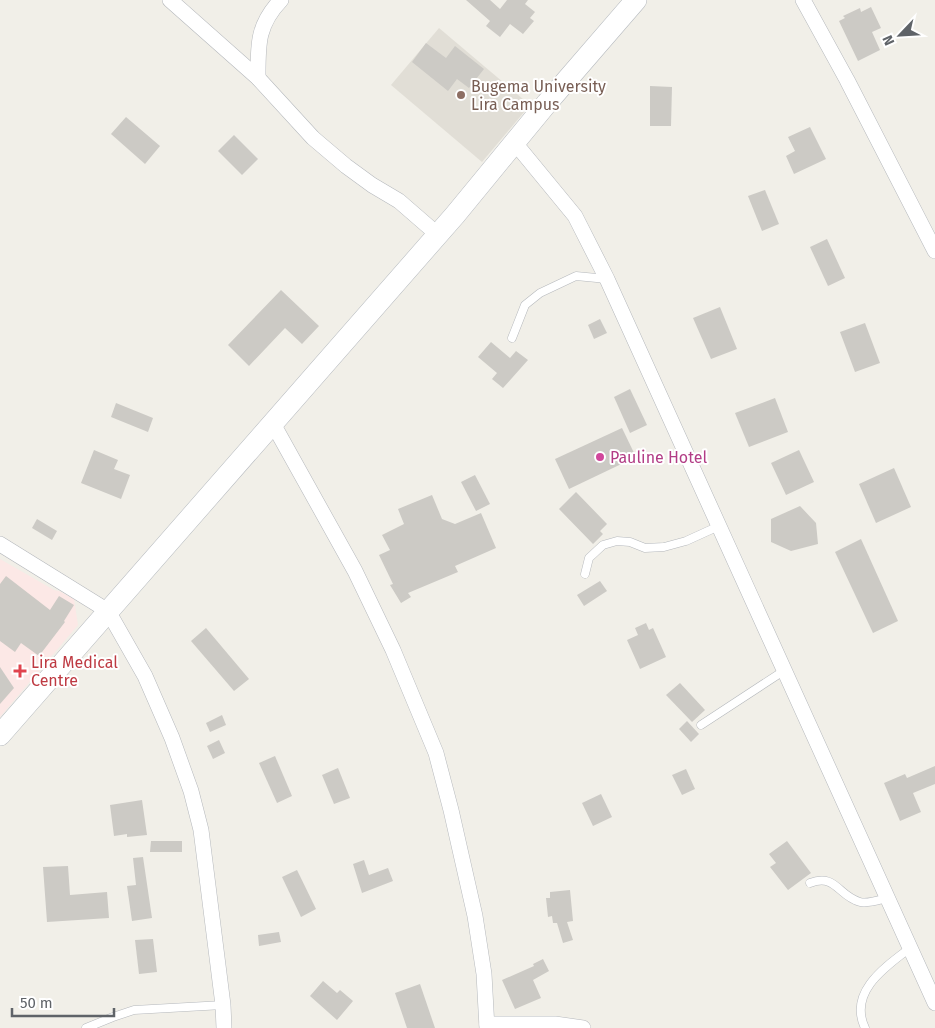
<svg xmlns="http://www.w3.org/2000/svg" width="935" height="1028" font-family="'Fira Sans',sans-serif">
	<rect width="100%" height="100%" fill="#f1efe8"/>
	<polygon fill="#e1ded6" points="439,28 530,105 482,162 391,85"/>
	<polygon fill="#fce8e6" points="0,559 54,590 59,591 74,599 78,625 0,717"/>
	<g fill="#cccac5">
		<polygon points="466,0 490,0 500,9 507,0 528,0 525,4 535,12 530,18 534,21 523,34 510,24 500,37 486,26 490,21"/>
		<polygon points="871,7 881,28 872,32 880,50 858,61 839,21 845,18 843,16 860,8 861,12"/>
		<polygon points="426,43 446,58 455,46 484,69 469,88 457,79 448,91 412,62"/>
		<polygon points="650,86 672,87 671,126 650,126"/>
		<polygon points="126,117 160,146 145,164 111,134"/>
		<polygon points="810,127 826,159 794,174 786,156 795,151 788,137"/>
		<polygon points="234,135 258,159 242,175 218,151"/>
		<polygon points="765,190 779,224 762,231 748,196"/>
		<polygon points="827,239 845,278 828,286 810,247"/>
		<polygon points="281,290 319,326 302,344 285,328 249,366 228,345"/>
		<polygon points="720,307 737,349 711,359 693,318"/>
		<polygon points="600,319 607,333 594,339 588,325"/>
		<polygon points="865,323 880,363 855,372 840,332"/>
		<polygon points="491,342 510,358 516,351 528,360 503,388 492,379 497,373 478,357"/>
		<polygon points="630,389 647,425 630,433 614,397"/>
		<polygon points="775,398 788,432 749,447 735,413"/>
		<polygon points="116,403 153,418 148,432 111,417"/>
		<polygon points="622,428 636,457 569,489 555,459"/>
		<polygon points="94,450 118,460 114,469 130,475 121,499 81,483"/>
		<polygon points="799,450 814,482 786,495 771,463"/>
		<polygon points="894,468 911,507 876,523 859,484"/>
		<polygon points="475,475 490,504 476,511 461,482"/>
		<polygon points="576,492 607,524 600,531 603,534 593,544 559,509"/>
		<polygon points="432,495 442,519 455,524 481,513 496,548 455,566 458,572 408,593 411,597 401,603 390,585 393,584 379,555 390,550 382,535 404,524 398,509"/>
		<polygon points="800,506 816,523 818,544 791,551 771,542 771,519"/>
		<polygon points="37,519 57,531 52,540 32,528"/>
		<polygon points="861,539 898,621 873,633 835,552"/>
		<polygon points="6,576 50,610 59,596 74,605 64,621 65,622 39,656 21,643 15,652 0,641 0,584"/>
		<polygon points="600,581 607,591 584,606 577,595"/>
		<polygon points="646,623 649,630 653,628 666,657 640,669 627,640 638,635 635,628"/>
		<polygon points="206,628 249,679 234,691 191,641"/>
		<polygon points="0,667 14,688 0,704"/>
		<polygon points="680,683 705,710 692,722 666,695"/>
		<polygon points="222,715 226,725 210,732 206,723"/>
		<polygon points="687,721 699,734 691,742 679,729"/>
		<polygon points="219,740 225,753 213,759 207,746"/>
		<polygon points="275,756 292,796 277,803 259,763"/>
		<polygon points="935,766 935,784 913,793 921,812 900,821 884,783 905,774 907,778"/>
		<polygon points="338,768 350,798 334,804 322,775"/>
		<polygon points="686,769 695,789 682,795 672,775"/>
		<polygon points="601,794 612,817 593,826 582,803"/>
		<polygon points="142,800 147,835 127,837 127,834 114,836 110,805"/>
		<polygon points="151,841 182,841 182,852 150,852"/>
		<polygon points="787,841 811,873 788,890 770,867 776,863 769,854"/>
		<polygon points="143,857 152,918 132,921 127,886 136,885 133,858"/>
		<polygon points="364,860 369,875 388,868 393,881 362,893 353,864"/>
		<polygon points="68,866 70,895 107,892 109,918 47,922 43,867"/>
		<polygon points="297,870 316,909 301,917 282,877"/>
		<polygon points="570,890 573,921 567,922 573,940 563,943 557,923 553,923 552,916 548,917 546,898 550,898 550,892"/>
		<polygon points="279,932 281,942 259,946 258,935"/>
		<polygon points="153,939 157,972 139,974 135,940"/>
		<polygon points="543,959 549,971 533,980 541,998 515,1009 502,980 534,966 533,964"/>
		<polygon points="323,981 337,993 340,990 353,1001 337,1020 310,996"/>
		<polygon points="420,984 435,1028 407,1028 395,993"/>
	</g>
	<g fill="none" stroke-linecap="round" stroke-linejoin="round">
		<defs>
			<g id="lane">
				<polyline points="512,338 525,305 540,293 576,276 607,279"/>
				<polyline points="585,574 589,558 603,545 617,541 630,542 645,548 664,547 686,541 719,526"/>
				<polyline points="701,725 785,670"/>
				<path d="M810,883C836,873 838,896 860,902C868,904 879,900 887,898"/>
				<polyline points="86,1028 113,1017 134,1010 223,1005"/>
				<path d="M865,1028C848,992 885,967 910,948"/>
			</g>
			<g id="street">
				<polyline points="170,0 258,78 313,138 346,166 372,185 399,201 437,234"/>
				<polyline points="803,0 847,80 935,251"/>
				<path d="M258,78C258,45 257,25 281,0"/>
				<polyline points="515,143 575,216 607,279 935,1003"/>
				<polyline points="272,422 355,571 393,650 436,753 451,810 475,916 484,974 487,1028"/>
				<polyline points="0,544 108,611 145,676 172,738 191,791 201,830 223,1005 224,1028"/>
				<polyline points="487,1024 555,1024 583,1028"/>
			</g>
			<polyline id="secondary" points="0,735 455,215 547,103 636,0"/>
		</defs>
		<use href="#lane" stroke="#b5b8bc" stroke-width="9"/>
		<use href="#street" stroke="#b5b8bc" stroke-width="16"/>
		<use href="#secondary" stroke="#b6babf" stroke-width="22"/>
		<use href="#lane" stroke="#fff" stroke-width="8"/>
		<use href="#street" stroke="#fff" stroke-width="15"/>
		<use href="#secondary" stroke="#fff" stroke-width="21"/>
	</g>
	<circle fill="#8d6e63" stroke="#fff" stroke-width="2" cx="461" cy="95" r="5"/>
	<circle fill="#d1479c" stroke="#fff" stroke-width="2" cx="600" cy="457" r="5"/>
	<path fill="#e0444e" stroke="#fff" stroke-width="2" d="M17.5 663.5h5v5h5v5h-5v5h-5v-5h-5v-5h5z"/>
	<g text-anchor="middle" dominant-baseline="central" stroke-width="4" stroke-linejoin="round" paint-order="stroke">
		<g font-size="16" fill="#785e54" stroke="#fff" text-anchor="start">
			<text x="471" y="86">Bugema University<tspan x="471" dy="18">Lira Campus</tspan></text>
		</g>
		<g font-size="16" fill="#b23c85" stroke="#fff" text-anchor="start">
			<text x="610" y="457">Pauline Hotel</text>
		</g>
		<g font-size="16" fill="#be3a42" stroke="#fff" text-anchor="start">
			<text x="31" y="662">Lira Medical<tspan x="31" dy="18">Centre</tspan></text>
		</g>
	</g>
	<g transform="translate(900 35) rotate(245)" stroke="#ffffff" stroke-width="4" paint-order="stroke">
	<path d="M0-4L9 19L0 12L-9 19Z" fill="#5f6368"/>
	<text y="-8" font-size="14" font-weight="bold" text-anchor="middle" fill="#5f6368">N</text>
	</g>
	<path d="M12 1008v8h102v-8" fill="none" stroke="#5f6368" stroke-width="2.5"/>
	<text x="20" y="1008" font-size="15" fill="#5f6368" stroke="#ffffff" stroke-width="4" paint-order="stroke">50 m</text>
</svg>
